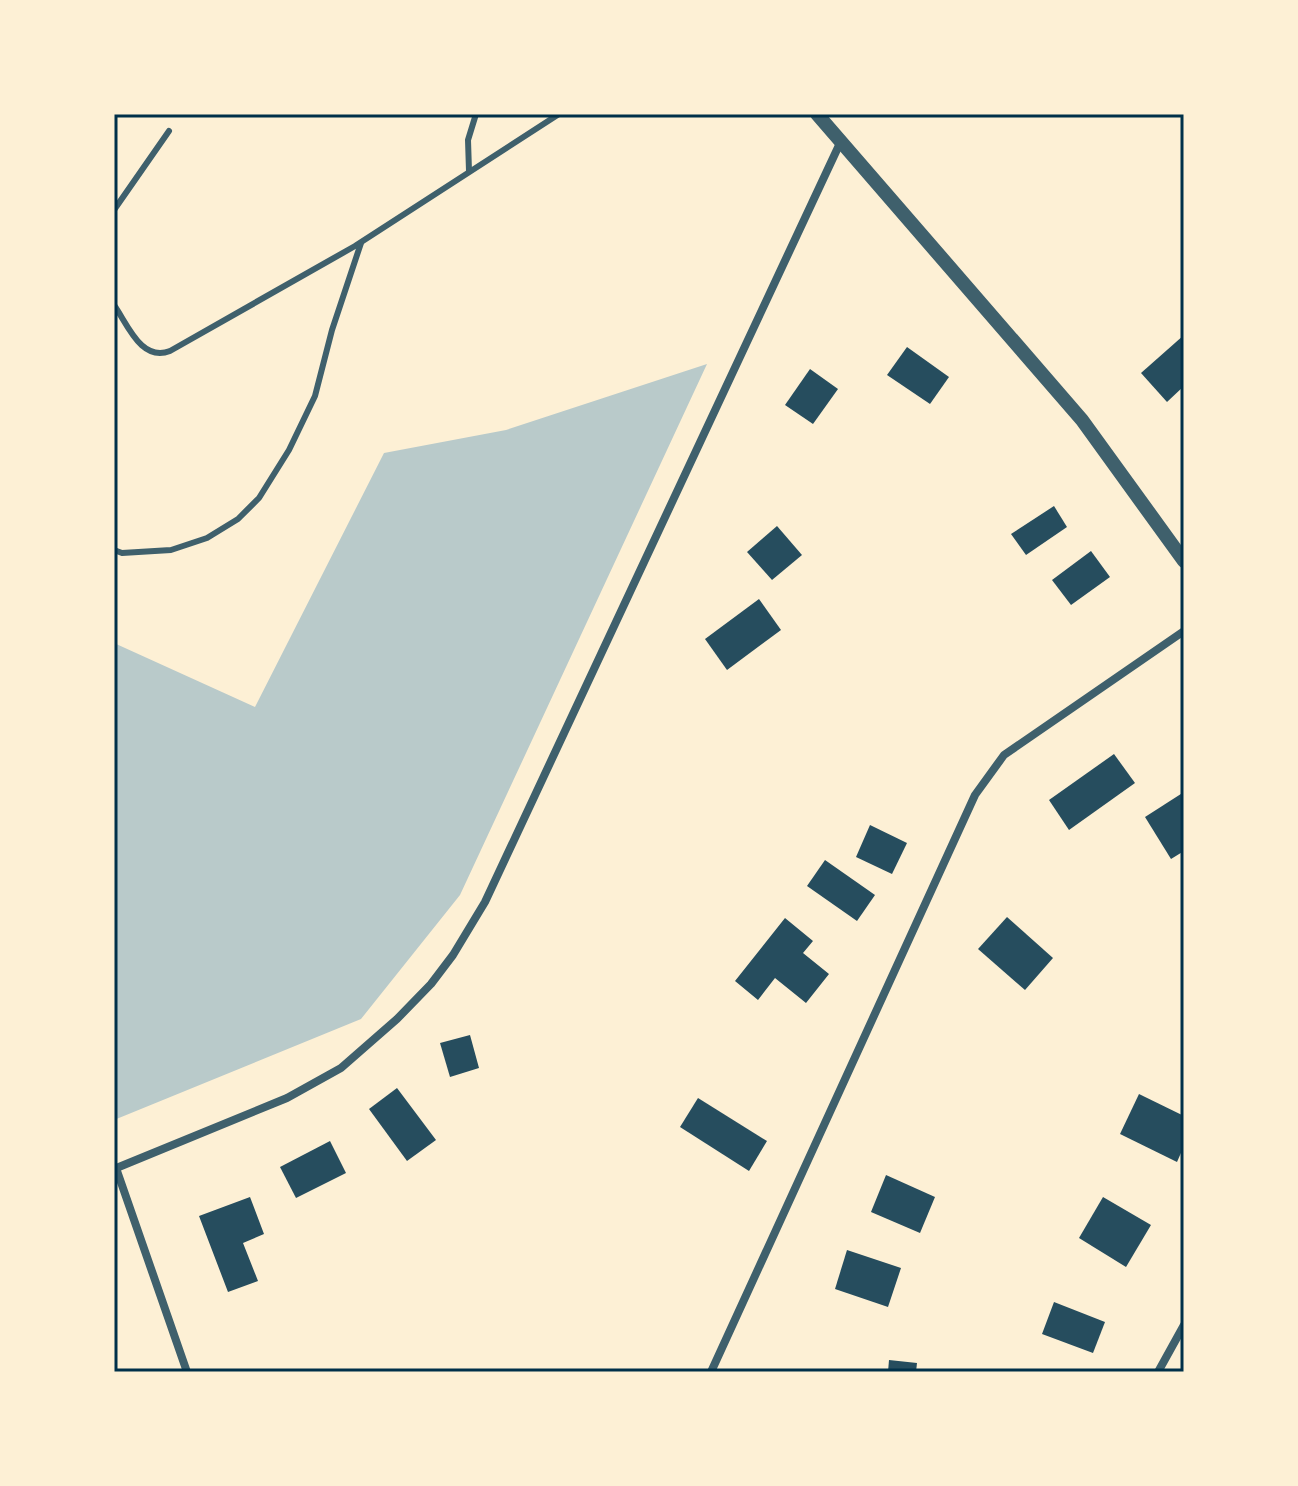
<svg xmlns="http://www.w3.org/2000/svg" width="1298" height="1486" font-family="Lato,sans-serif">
	<rect width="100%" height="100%" fill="#fdf0d5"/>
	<polygon fill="#b9caca" points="707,364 460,895 361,1019 114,1120 114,643 255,707 384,453 506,430"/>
	<g fill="#264d5e">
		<polygon points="1184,335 1184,386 1167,402 1141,373"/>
		<polygon points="907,347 949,377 930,404 887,375"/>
		<polygon points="810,369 838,389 813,424 785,405"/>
		<polygon points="1054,506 1067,527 1026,555 1011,534"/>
		<polygon points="777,526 802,555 772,580 747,552"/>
		<polygon points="1091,551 1110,577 1071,605 1052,580"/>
		<polygon points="759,599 781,630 727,670 705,639"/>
		<polygon points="1114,754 1135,783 1069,830 1049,800"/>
		<polygon points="1184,792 1184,851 1171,859 1145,817"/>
		<polygon points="870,825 907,843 892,874 856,857"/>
		<polygon points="825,860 875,895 857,921 807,886"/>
		<polygon points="1007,917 1053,958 1025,990 978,949"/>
		<polygon points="785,918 813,941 803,953 829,974 806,1003 775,978 758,1000 735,981"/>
		<polygon points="470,1035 479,1068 450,1077 440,1043"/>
		<polygon points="397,1088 436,1140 407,1161 369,1109"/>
		<polygon points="1139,1094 1184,1116 1184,1146 1177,1162 1120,1134"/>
		<polygon points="698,1098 767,1141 749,1171 680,1127"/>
		<polygon points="330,1141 346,1173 296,1198 280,1167"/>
		<polygon points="886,1175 935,1197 920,1233 871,1212"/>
		<polygon points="250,1197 264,1234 243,1243 258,1281 228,1292 199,1216"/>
		<polygon points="1103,1197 1151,1225 1126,1267 1079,1238"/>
		<polygon points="847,1250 901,1268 888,1307 835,1289"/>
		<polygon points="1054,1302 1105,1322 1093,1353 1042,1334"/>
		<polygon points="889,1360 917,1363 916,1372 888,1372"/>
	</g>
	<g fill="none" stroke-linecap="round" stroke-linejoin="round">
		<g stroke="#3f606c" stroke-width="6">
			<polyline points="469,171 468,140 476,114"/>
			<polyline points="114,210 169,131"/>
			<path d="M114,305C128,325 141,362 170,351L355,246L559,114"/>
			<polyline points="114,550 122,553 171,550 207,538 238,519 259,498 289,450 315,396 332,330 361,243"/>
		</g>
		<g stroke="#3f606c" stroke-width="8">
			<polyline points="116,1168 187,1372"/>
			<polyline points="114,1169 287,1098 341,1068 397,1019 431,984 453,955 485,902 841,141"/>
			<polyline points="711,1372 975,795 1004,755 1184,631"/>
			<polyline points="1158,1372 1184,1325"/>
		</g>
		<polyline stroke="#3f606c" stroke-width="14" points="817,114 1082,420 1184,561"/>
	</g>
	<rect width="1298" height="1486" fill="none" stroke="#fdf0d5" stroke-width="232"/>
	<rect x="116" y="116" width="1066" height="1254" fill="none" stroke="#003049" stroke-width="3"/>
</svg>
